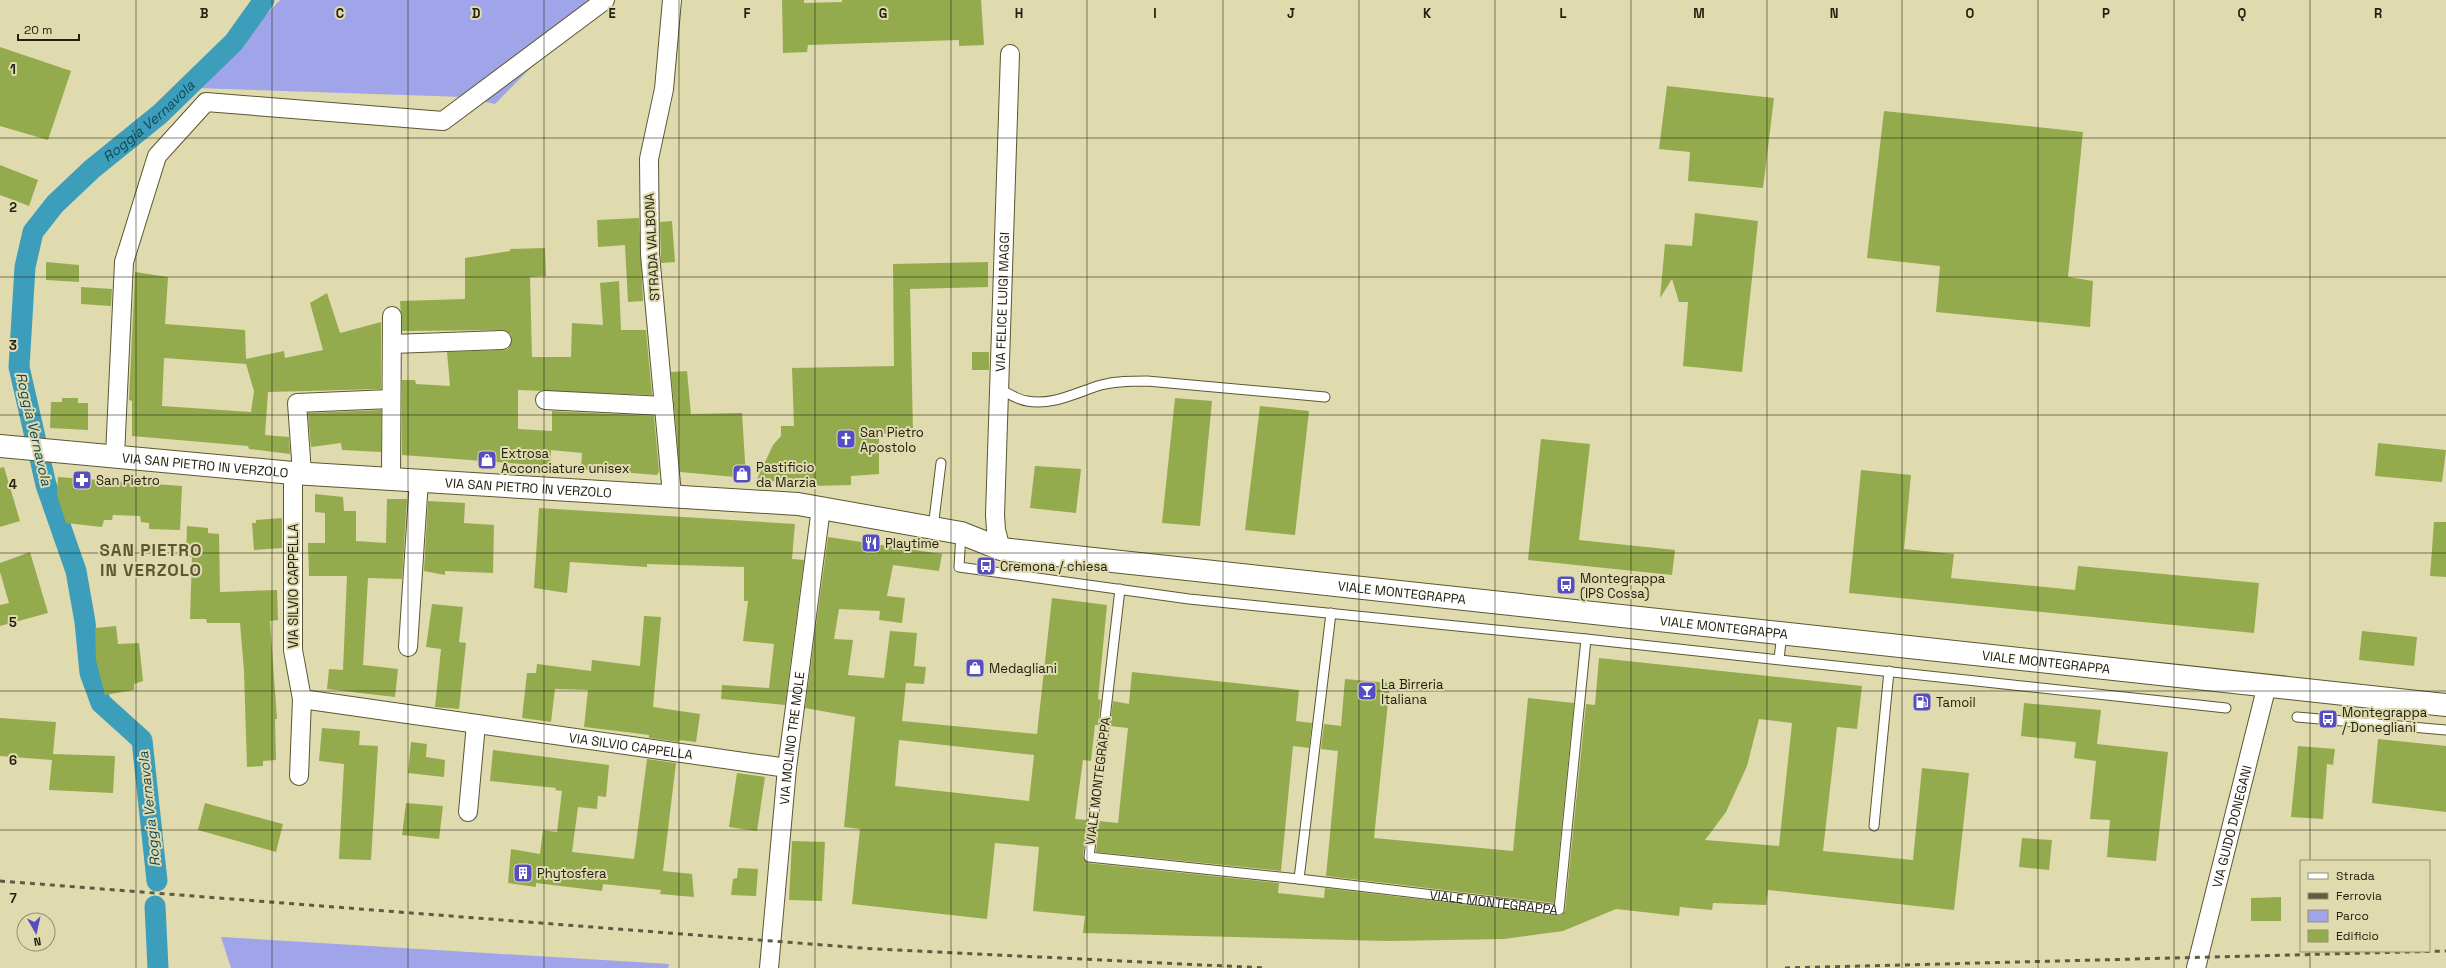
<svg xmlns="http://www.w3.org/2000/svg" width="2446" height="968" font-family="'Space Grotesk',sans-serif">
	<rect width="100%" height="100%" fill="#e0daaf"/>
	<g fill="#a0a4e8">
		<polygon points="280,0 598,0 495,104 464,97 197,88"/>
		<polygon points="221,937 669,964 668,968 231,968"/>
	</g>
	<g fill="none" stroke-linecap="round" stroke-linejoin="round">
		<g stroke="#3d9ebb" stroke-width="21">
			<path id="s1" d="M157,881L142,740L101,703L90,673L85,622L76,571L46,485L19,367L25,267L33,232L55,204L92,169L160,114L234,42L264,0"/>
			<polyline points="155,906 158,968"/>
		</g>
	</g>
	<g fill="#93ab4d" fill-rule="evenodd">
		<polygon points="782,0 804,0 804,3 842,2 842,0 981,0 984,45 959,46 959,40 808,45 807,52 783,53"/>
		<polygon points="0,47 71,71 48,140 0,126"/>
		<polygon points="1667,86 1774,98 1763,188 1688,181 1690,152 1659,149"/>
		<polygon points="1884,111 2083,132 2068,277 2093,281 2090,327 1936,312 1940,266 1867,258"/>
		<polygon points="0,165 38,180 29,206 0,195"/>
		<polygon points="1695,213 1758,221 1742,372 1683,366 1688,302 1679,302 1672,279 1660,298 1665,244 1692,246"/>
		<polygon points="639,218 643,301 628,302 625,245 598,247 597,220"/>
		<polygon points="672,221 675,262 661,263 660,222"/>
		<polygon points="545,248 546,276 530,277 532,357 571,357 572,323 603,325 600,283 619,281 621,330 646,330 652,395 518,390 518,429 552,431 552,411 654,416 659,472 657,475 581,469 582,453 551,450 550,466 402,455 402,380 415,380 416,384 450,386 447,352 503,350 508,349 512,340 511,334 502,330 402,331 400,301 465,299 465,258 510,251 510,249"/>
		<polygon points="46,262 79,265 79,282 46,280"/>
		<polygon points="988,262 988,287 910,289 913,433 879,434 879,474 851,476 851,485 813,486 757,479 773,445 781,436 781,426 794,426 792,368 894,366 893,264"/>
		<path d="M135,272L168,277L165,324L245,330L246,359L284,351L285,358L323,350L310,303L327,293L340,333L381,322V389L268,392L265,435L289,437L290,454L249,449L248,446L132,436V401L129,400ZM164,358L246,364L254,391L251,412L162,406Z"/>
		<polygon points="81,287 112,289 111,306 81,304"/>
		<rect x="972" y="352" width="17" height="18"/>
		<polygon points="687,371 691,414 742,413 746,478 680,472 671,372"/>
		<polygon points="62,398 78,398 78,403 88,403 88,430 50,428 51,402 62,402"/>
		<polygon points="1175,398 1212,401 1200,526 1162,523"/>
		<polygon points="1260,406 1309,411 1295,535 1245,530"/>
		<polygon points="381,410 381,452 342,450 341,443 311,447 308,413"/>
		<polygon points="1541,439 1590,444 1579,540 1675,550 1672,575 1528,560"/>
		<polygon points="2378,443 2446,450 2442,482 2375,476"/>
		<polygon points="1035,466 1081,469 1076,513 1030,508"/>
		<polygon points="4,467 20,521 0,527 0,468"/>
		<polygon points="1861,470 1911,475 1904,549 1954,554 1951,578 2075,590 2078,566 2259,583 2254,633 1849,593"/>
		<polygon points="58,477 182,486 180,530 149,529 149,523 141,522 140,516 113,515 112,520 104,520 102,527 66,523 57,495"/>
		<polygon points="315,494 343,497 344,511 356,511 356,541 386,543 387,499 407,499 402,579 368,578 363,665 398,669 395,697 327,689 329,669 343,670 347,576 309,576 308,543 325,543 325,513 315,512"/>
		<polygon points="428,501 465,503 464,523 494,525 493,573 445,571 445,575 424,571"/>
		<polygon points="539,508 795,524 792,559 804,560 785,705 721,699 722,685 769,688 774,644 743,641 748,601 744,601 744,567 647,564 647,567 570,562 567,593 534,588"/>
		<polygon points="282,518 282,548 254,550 252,523 256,523 256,520"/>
		<polygon points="2434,522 2446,522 2446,577 2430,576"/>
		<polygon points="187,526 208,528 208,533 219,534 220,592 277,590 278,620 270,621 277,719 275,719 276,760 263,761 263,766 247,767 244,671 240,623 207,623 206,619 190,619 192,557 186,556"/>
		<path d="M828,537L942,554L939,571L893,565L887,596L905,598L902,623L879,620L880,611L839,609L834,639L853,640L848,675L884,678L890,631L917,633L914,666L926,667L924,684L906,683L902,721L1037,734L1052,598L1107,605L1098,699L1101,700L1098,725H1095L1091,761L1083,760L1075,819L1087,820L1083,856L1088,863L1279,883L1278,893L1324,898L1325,888L1561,916L1565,911L1586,704L1595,705L1599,658L1862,686L1857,729L1837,727L1823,851L1913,860L1922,768L1969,773L1954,910L1768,890L1766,905L1713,903L1712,910L1680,907L1679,916L1616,909L1563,931L1504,939L1388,941L1083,933L1085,916L1033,911L1039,847L995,843L987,919L852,904L860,829L844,827L855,717L805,708ZM1759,719L1792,723L1779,846L1705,840L1726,812L1747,766ZM899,740L1034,755L1029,801L895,786Z"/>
		<polygon points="30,552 48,613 0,626 0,605 9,603 0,572 0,563"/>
		<polygon points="432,604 463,607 459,642 466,643 459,709 435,707 441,649 426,647"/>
		<polygon points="644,616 661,617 653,707 700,714 696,742 679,740 679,742 649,738 649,735 634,733 584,727 588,690 555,689 551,722 522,718 527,673 536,673 537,664 591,671 592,660 640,666"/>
		<polygon points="116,626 118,644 139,643 143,681 134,684 134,690 105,695 96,660 95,628"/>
		<polygon points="2362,631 2417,637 2414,666 2359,660"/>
		<polygon points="1132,672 1299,690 1296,721 1312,723 1309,748 1293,746 1281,871 1096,852 1099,821 1118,823 1128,728 1110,726 1113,701 1129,704"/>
		<polygon points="1345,679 1390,683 1374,838 1513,851 1528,698 1574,703 1554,903 1326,876 1338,751 1321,749 1324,724 1341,726"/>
		<polygon points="2024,703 2101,710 2097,744 2168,752 2156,861 2107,857 2110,820 2090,819 2096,761 2074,758 2076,742 2021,736"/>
		<polygon points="0,718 56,722 53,754 115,756 113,793 49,790 52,760 0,756"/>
		<polygon points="322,728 360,731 359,745 378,746 371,860 339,859 344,764 319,761"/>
		<polygon points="2378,739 2446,746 2446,812 2372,803"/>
		<polygon points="411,742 427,744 426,757 445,760 444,777 408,773"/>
		<polygon points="2298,746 2335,749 2333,765 2327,764 2323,819 2291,817"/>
		<polygon points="493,750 609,765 606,797 598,796 597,809 578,807 572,852 634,859 647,759 676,763 663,871 692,874 694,897 660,894 661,890 603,884 602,891 536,883 536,887 508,883 511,849 540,854 543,830 557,832 562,791 555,790 556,788 490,781"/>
		<polygon points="737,773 765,777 757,831 729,827"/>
		<polygon points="205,803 283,824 276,852 198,830"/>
		<polygon points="406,803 443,806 439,839 402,835"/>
		<polygon points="2022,838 2052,840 2049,870 2019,867"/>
		<polygon points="792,841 825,842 822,901 789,900"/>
		<polygon points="738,868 758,869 756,896 731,895 733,879 737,878"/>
		<polygon points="2281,897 2281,921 2251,921 2251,898"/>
	</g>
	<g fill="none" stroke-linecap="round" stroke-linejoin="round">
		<defs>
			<g id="lane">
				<path d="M999,389C1008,393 1018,400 1027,401C1053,406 1077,392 1101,385C1116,381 1131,381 1147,381L1325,397"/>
				<polyline points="933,528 941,463"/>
				<polyline points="961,533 959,567 1189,599 1586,639 2226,708"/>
				<path id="s2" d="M1120,589L1089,857L1299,879L1559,910L1586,639"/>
				<polyline points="1779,659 1782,633"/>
				<polyline points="2297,717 2446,730"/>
				<polyline points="2372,724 2377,698"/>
				<polyline points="1874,826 1889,671"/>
				<polyline points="1299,879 1331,613"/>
			</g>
			<g id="street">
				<polyline points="392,344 502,340"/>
				<polyline points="545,400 664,406"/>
				<polyline points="115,456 124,262 157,156 206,102 443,121 605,0"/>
				<path id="s3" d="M293,473V650L302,699L787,768"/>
				<polyline points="302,473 297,403 391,399"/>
				<polyline points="391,478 392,316"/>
				<polyline points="672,495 650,254 649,159 664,89 672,0"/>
				<path id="s4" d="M1001,549L996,530L995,515L1010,54"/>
				<polyline points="408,647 419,480"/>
				<polyline points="299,776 302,699"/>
				<polyline points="468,812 476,724"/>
				<path id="s5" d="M769,968L787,768L821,508"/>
				<path id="s6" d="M2196,968L2267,685"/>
			</g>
			<g id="secondary">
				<path id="s7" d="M0,446L293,473L798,504L961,533L1001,549L2446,705"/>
			</g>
		</defs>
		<use href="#lane" stroke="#5d5730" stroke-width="11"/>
		<use href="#street" stroke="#5d5730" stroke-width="20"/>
		<use href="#secondary" stroke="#5d5730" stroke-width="24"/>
		<use href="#lane" stroke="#fff" stroke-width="9"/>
		<use href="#street" stroke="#fff" stroke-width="18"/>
		<use href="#secondary" stroke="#fff" stroke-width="22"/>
		<g stroke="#5f5b42" stroke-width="3" stroke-dasharray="5 5" stroke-linecap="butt">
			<polyline points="0,881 875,949 1266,968"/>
			<polyline points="1785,968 2446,951"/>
		</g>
	</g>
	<path fill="none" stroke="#22200f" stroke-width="1" stroke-opacity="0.55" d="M136,0V968M272,0V968M408,0V968M544,0V968M679,0V968M815,0V968M951,0V968M1087,0V968M1223,0V968M1359,0V968M1495,0V968M1631,0V968M1767,0V968M1902,0V968M2038,0V968M2174,0V968M2310,0V861M0,138H2446M0,277H2446M0,415H2446M0,553H2446M0,691H2446M0,830H2446M2310,951V968"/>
	<defs>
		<symbol id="church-square" viewBox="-11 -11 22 22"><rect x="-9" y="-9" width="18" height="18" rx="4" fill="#564cc4" stroke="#e0daaf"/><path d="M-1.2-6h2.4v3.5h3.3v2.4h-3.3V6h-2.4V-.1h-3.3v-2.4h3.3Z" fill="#fff"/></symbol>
		<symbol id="shop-square" viewBox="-11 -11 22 22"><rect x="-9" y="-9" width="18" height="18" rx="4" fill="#564cc4" stroke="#e0daaf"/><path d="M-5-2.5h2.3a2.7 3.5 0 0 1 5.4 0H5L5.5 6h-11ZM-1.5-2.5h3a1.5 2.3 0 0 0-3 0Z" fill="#fff"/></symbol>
		<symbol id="pharmacy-square" viewBox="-11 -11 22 22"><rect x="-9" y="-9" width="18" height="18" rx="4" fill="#564cc4" stroke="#e0daaf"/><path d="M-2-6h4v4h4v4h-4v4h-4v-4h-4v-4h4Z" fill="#fff"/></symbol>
		<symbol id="restaurant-square" viewBox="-11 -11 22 22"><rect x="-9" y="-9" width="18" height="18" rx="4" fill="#564cc4" stroke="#e0daaf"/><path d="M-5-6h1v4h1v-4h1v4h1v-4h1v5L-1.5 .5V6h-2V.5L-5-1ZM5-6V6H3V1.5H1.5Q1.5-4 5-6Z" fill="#fff"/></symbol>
		<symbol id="bus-square" viewBox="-11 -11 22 22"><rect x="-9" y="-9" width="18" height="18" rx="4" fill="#564cc4" stroke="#e0daaf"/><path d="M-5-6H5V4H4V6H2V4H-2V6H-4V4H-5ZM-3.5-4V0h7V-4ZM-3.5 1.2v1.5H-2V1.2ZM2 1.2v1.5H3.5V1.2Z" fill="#fff"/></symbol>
		<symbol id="bar-square" viewBox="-11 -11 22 22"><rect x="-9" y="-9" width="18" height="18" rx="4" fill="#564cc4" stroke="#e0daaf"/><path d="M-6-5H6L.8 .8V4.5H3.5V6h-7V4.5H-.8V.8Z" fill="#fff"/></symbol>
		<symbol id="fuel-square" viewBox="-11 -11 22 22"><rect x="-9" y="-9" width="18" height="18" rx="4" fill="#564cc4" stroke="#e0daaf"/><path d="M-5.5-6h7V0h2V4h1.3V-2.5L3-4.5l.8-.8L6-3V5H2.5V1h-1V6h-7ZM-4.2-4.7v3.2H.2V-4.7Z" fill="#fff"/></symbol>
		<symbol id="building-square" viewBox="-11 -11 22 22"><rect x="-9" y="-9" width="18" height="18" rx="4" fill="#564cc4" stroke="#e0daaf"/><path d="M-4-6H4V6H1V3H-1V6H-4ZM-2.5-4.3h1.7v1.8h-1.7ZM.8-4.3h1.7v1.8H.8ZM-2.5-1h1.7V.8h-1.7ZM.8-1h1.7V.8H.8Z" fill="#fff"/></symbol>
	</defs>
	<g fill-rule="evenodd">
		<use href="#church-square" x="835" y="428" width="22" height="22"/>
		<use href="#shop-square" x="476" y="449" width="22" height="22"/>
		<use href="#shop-square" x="731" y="463" width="22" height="22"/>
		<use href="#pharmacy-square" x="71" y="469" width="22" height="22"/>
		<use href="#restaurant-square" x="860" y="532" width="22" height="22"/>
		<use href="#bus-square" x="975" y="555" width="22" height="22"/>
		<use href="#bus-square" x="1555" y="574" width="22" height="22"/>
		<use href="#shop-square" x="964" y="657" width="22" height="22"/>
		<use href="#bar-square" x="1356" y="680" width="22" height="22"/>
		<use href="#fuel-square" x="1911" y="691" width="22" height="22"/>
		<use href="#bus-square" x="2317" y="708" width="22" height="22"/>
		<use href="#building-square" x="512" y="862" width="22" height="22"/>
	</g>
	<g text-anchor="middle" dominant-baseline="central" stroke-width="4" stroke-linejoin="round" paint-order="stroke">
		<g font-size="13" fill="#22200f" stroke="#e0daaf">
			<text transform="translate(652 247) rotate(-93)">STRADA VALBONA</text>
			<text stroke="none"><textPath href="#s4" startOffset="248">VIA FELICE LUIGI MAGGI</textPath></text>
			<text stroke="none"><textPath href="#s7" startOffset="206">VIA SAN PIETRO IN VERZOLO</textPath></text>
			<text stroke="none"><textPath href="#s7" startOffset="530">VIA SAN PIETRO IN VERZOLO</textPath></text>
			<text transform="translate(293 586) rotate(-90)">VIA SILVIO CAPPELLA</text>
			<text stroke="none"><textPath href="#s7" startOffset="1412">VIALE MONTEGRAPPA</textPath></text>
			<text stroke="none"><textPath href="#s7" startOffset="1736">VIALE MONTEGRAPPA</textPath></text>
			<text stroke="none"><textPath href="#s7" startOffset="2060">VIALE MONTEGRAPPA</textPath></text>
			<text stroke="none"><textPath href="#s5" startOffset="231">VIA MOLINO TRE MOLE</textPath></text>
			<text stroke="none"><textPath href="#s3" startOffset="559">VIA SILVIO CAPPELLA</textPath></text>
			<text transform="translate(1098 781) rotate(-83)">VIALE MONTEGRAPPA</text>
			<text stroke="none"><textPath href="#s6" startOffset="146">VIA GUIDO DONEGANI</textPath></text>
			<text stroke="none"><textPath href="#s2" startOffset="677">VIALE MONTEGRAPPA</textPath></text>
		</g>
		<g font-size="13" fill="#22200f" stroke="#e0daaf" text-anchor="start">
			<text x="860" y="432">San Pietro<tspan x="860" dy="15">Apostolo</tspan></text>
			<text x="501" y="453">Extrosa<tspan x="501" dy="15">Acconciature unisex</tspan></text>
			<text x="756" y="467">Pastificio<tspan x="756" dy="15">da Marzia</tspan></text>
			<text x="96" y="480">San Pietro</text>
			<text x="885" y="543">Playtime</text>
			<text x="1000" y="566">Cremona / chiesa</text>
			<text x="1580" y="578">Montegrappa<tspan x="1580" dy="15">(IPS Cossa)</tspan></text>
			<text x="989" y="668">Medagliani</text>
			<text x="1381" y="684">La Birreria<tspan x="1381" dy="15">Italiana</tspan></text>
			<text x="1936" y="702">Tamoil</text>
			<text x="2342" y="712">Montegrappa<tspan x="2342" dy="15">/ Donegliani</tspan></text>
			<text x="537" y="873">Phytosfera</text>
		</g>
		<g font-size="14" font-style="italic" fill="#104858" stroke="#e0daaf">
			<text stroke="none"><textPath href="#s1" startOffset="841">Roggia Vernavola</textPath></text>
			<text transform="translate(34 429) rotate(77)">Roggia Vernavola</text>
			<text transform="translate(149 809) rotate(-96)">Roggia Vernavola</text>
		</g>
		<g font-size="17" font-weight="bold" letter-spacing="1" fill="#5d5831" stroke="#e0daaf">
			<text x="151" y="550">SAN PIETRO<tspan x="151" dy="20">IN VERZOLO</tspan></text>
		</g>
	</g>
	<g font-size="13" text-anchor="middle" font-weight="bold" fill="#22200f" stroke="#e0daaf" stroke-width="4" stroke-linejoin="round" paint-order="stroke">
		<text x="204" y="18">B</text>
		<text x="340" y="18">C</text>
		<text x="476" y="18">D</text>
		<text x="612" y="18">E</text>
		<text x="747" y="18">F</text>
		<text x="883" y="18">G</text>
		<text x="1019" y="18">H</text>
		<text x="1155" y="18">I</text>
		<text x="1291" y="18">J</text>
		<text x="1427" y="18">K</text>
		<text x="1563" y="18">L</text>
		<text x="1699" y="18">M</text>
		<text x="1834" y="18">N</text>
		<text x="1970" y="18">O</text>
		<text x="2106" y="18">P</text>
		<text x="2242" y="18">Q</text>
		<text x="2378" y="18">R</text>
		<text x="13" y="74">1</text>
		<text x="13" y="212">2</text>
		<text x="13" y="350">3</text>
		<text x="13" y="489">4</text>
		<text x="13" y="627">5</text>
		<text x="13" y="765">6</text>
		<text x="13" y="903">7</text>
	</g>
	<rect x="2300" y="860" width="130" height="92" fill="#e0daaf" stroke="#94906f"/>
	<rect x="2308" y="873" width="20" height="6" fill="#ffffff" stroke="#94906f"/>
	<text x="2336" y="880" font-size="12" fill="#22200f">Strada</text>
	<rect x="2308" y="893" width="20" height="6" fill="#5f5b42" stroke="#94906f"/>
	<text x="2336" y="900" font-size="12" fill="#22200f">Ferrovia</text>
	<rect x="2308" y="910" width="20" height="12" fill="#a0a4e8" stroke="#94906f"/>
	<text x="2336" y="920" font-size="12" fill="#22200f">Parco</text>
	<rect x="2308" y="930" width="20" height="12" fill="#93ab4d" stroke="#94906f"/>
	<text x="2336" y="940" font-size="12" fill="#22200f">Edificio</text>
	<g transform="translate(36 932) rotate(171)"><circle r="19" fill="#e0daaf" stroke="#94906f"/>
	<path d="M0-3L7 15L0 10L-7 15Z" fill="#564cc4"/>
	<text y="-6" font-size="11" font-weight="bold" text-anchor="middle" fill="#22200f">N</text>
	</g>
	<path d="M18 34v6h61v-6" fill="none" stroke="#22200f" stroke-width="2"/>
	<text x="24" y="34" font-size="12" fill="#22200f" stroke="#e0daaf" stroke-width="3" paint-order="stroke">20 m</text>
</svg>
